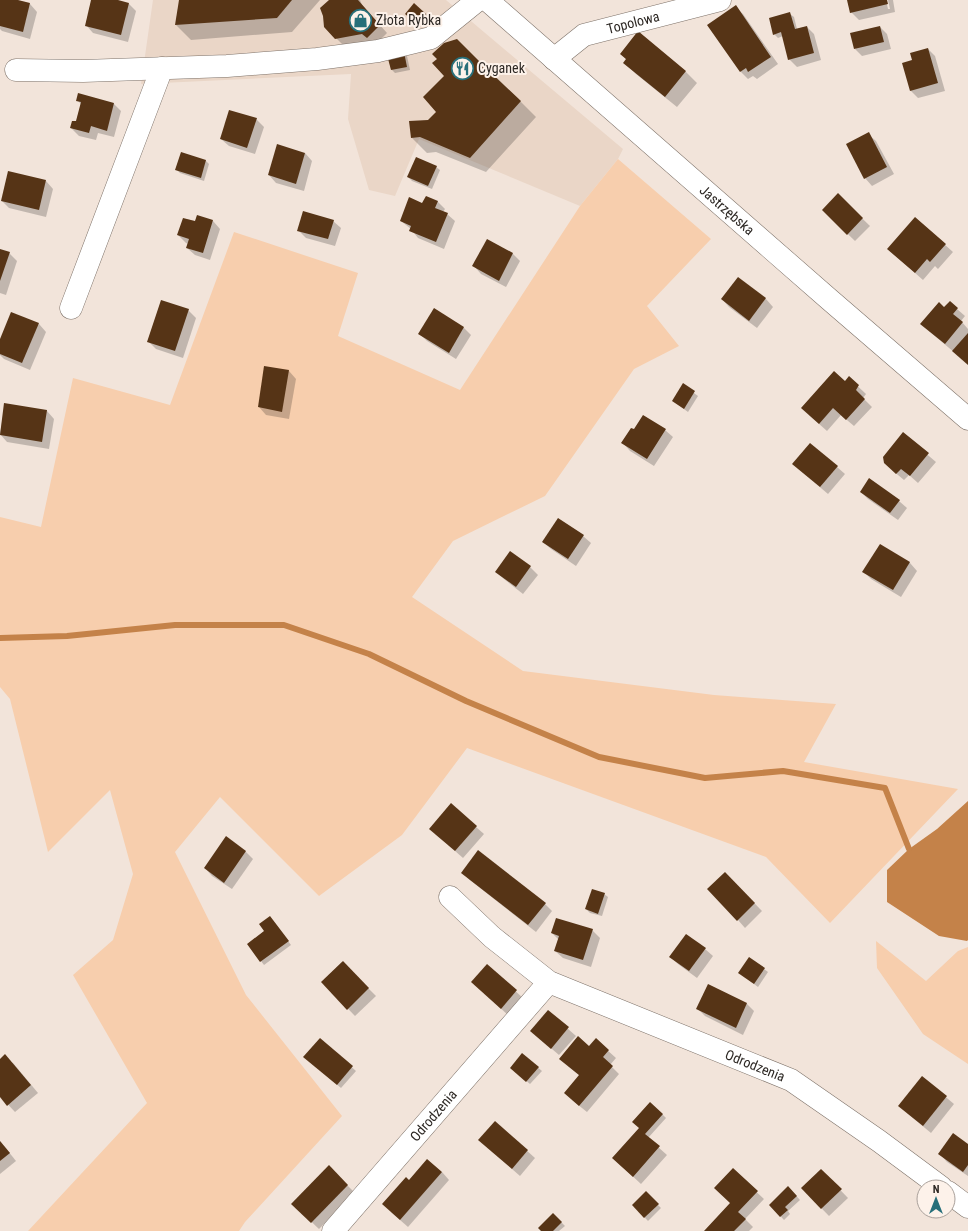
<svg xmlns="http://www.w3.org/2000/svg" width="968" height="1231" font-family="'Roboto Condensed',sans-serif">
	<rect width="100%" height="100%" fill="#f2e4da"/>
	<polygon fill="#ead6c7" points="153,0 446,0 623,149 618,159 580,206 419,139 395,196 369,190 348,119 351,74 141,84"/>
	<g fill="#f7cead">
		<polygon points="618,159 711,239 647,306 679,346 634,369 545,496 453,541 412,597 523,671 714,695 836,704 804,762 958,789 830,923 766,857 467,748 402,835 319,896 220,797 175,852 246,995 342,1116 245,1222 239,1231 28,1231 147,1103 73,975 113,940 133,874 110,790 48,852 10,699 0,687 0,517 41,527 73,378 170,405 234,232 358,273 338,336 460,390 580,206"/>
		<polygon points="876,941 926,981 958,951 968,947 968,1064 923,1034 877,968"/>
	</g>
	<polygon fill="#c48249" points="968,801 968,940 967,941 939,936 887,902 887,870 909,849 937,829"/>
	<g fill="#0003">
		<polygon points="1,0 13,0 30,4 37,12 30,39 2,31 0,29"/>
		<polygon points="92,0 115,0 129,4 136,11 128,42 93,33 86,25"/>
		<polygon points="180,0 320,0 292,32 191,40 176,25"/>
		<polygon points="330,0 360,0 362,5 387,33 375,45 344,46 325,27"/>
		<polygon points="848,0 886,0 888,9 890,9 888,0 893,0 895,12 859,20 851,12"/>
		<polygon points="735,7 743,14 778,64 757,79 753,76 748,79 741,72"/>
		<polygon points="406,14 426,14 429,18 421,27"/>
		<polygon points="790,14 794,17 797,29 807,27 814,34 821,60 797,67 789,59 783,36 778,38 774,34"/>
		<polygon points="880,27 887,34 891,49 862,56 855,49"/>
		<polygon points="638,33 686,72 697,83 677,107 636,74 625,63 627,60 621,54"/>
		<polygon points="928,49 935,56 945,91 918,98 911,91 913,60"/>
		<polygon points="404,53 407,56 410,70 395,73 392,70 389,56"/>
		<polygon points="483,64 536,117 486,172 436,152 427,153 412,138 438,112 445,76"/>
		<polygon points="77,100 114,104 121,111 114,137 98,133 96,140 79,136 71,128 76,122 81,104"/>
		<polygon points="256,119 264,127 255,154 229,146 221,139"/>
		<polygon points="868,134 876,141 894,174 872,186 865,178"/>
		<polygon points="182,153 206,161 209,164 204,181 180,173 176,169"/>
		<polygon points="305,153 312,161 304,191 276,183 269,175"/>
		<polygon points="436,167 440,170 432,189 412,181 408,177"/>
		<polygon points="46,181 53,189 46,217 9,208 2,201"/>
		<polygon points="838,195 870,226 855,241 823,210"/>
		<polygon points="437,201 445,209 443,212 447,214 455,221 444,249 418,238 411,229 401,221 423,204"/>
		<polygon points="197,216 213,221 220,229 210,260 195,255 187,248 189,244 186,243 178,235 195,222"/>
		<polygon points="915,218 953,252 938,269 935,266 923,280 888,249"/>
		<polygon points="333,221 341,228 335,246 306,238 298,230"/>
		<polygon points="488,240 513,254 520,261 506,287 481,274 474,266"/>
		<polygon points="0,250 9,253 17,261 6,295 0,293"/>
		<polygon points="738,278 766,299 773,307 757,328 729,307 722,299"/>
		<polygon points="944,309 957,309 965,316 961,321 968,329 968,364 929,331"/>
		<polygon points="188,310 196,318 183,358 156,349 148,341"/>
		<polygon points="434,310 464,328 471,335 456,359 427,341 420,334"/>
		<polygon points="39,324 46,332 30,370 4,359 0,355 0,342"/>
		<polygon points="265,367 289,371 296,379 289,419 266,415 259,407"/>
		<polygon points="849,378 866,394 863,398 872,407 854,426 841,415 827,431 809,415"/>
		<polygon points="683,385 698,396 688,412 673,401"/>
		<polygon points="5,404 47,411 54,419 49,449 7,442 0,434"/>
		<polygon points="644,416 665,430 673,437 654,466 630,451 623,443 634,430"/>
		<polygon points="903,434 936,462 918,483 909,475 904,480 892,470"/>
		<polygon points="837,467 845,474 828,494 801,471"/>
		<polygon points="861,492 899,501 907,508 898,520 868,499"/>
		<polygon points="583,536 591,543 576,566 551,549 543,542"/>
		<polygon points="880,545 910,563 917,571 901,597 871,579 864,572"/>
		<polygon points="530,567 538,575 523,594 504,579 496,572"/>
		<polygon points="476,827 484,834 463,858 438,836"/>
		<polygon points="226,838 246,852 253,859 232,889 212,876 205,868"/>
		<polygon points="463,873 545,904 552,911 536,932 470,880"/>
		<polygon points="725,873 762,911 745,928 738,920"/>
		<polygon points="604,894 608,897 602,916 590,913 586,909"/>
		<polygon points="273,921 291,945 264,965 248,944 265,931"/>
		<polygon points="592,930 600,938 591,967 563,958 555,951 559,940 552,933"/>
		<polygon points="705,949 713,956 697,978 678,964 671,957"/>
		<polygon points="342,962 376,996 355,1016 322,982"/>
		<polygon points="487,965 524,999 509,1016 472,982"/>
		<polygon points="764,969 768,972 758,987 739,973"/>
		<polygon points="709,985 747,1004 754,1011 743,1035 705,1016 698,1009"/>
		<polygon points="548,1011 576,1036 559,1055 531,1031"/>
		<polygon points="320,1039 356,1071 341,1088 308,1060"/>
		<polygon points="596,1040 616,1058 610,1065 619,1074 587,1112 572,1100 580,1076 568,1066 589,1047"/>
		<polygon points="522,1054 542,1071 530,1084 514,1071"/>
		<polygon points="0,1060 13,1063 38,1093 15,1112 0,1096"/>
		<polygon points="922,1077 954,1104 931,1133 907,1113"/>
		<polygon points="662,1114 666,1118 648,1138 667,1155 641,1184 613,1158"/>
		<polygon points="495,1122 535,1158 520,1176 487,1147"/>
		<polygon points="0,1141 16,1161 0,1174"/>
		<polygon points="968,1145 968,1176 947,1162 940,1154"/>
		<polygon points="329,1167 355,1193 319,1229 300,1211"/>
		<polygon points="733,1170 764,1199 745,1219 753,1227 749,1231 705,1231 731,1203"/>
		<polygon points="821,1170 848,1198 829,1216 802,1188"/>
		<polygon points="442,1172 449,1180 408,1227 391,1212 409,1181"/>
		<polygon points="788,1187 800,1200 788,1211 790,1214 784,1220 770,1205"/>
		<polygon points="646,1193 661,1208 648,1221 633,1205"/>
		<polygon points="553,1214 565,1226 559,1231 543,1231"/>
	</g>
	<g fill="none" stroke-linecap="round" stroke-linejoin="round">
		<polyline stroke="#c48249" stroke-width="6" points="0,638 67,636 175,625 284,625 369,654 466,701 599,757 705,778 783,771 885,788 909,849"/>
	</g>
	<g fill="#563416">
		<polygon points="0,0 18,0 30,3 23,32 0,26"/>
		<polygon points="91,0 118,0 129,3 121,35 85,26"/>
		<polygon points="179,0 292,0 277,18 175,25"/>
		<polygon points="329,0 358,0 380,25 367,38 362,34 335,39 324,27 323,16 320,8"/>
		<polygon points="847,0 887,0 888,4 850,13"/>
		<polygon points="414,3 426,14 417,24 405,14"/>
		<polygon points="736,5 771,57 748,72 746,68 740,72 707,25"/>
		<polygon points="790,12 795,29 807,26 814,53 788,60 781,32 773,35 769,18"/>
		<polygon points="880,26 884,42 854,49 850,33"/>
		<polygon points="638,31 686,71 665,97 623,63 626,59 620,54"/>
		<polygon points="457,39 482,64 483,62 490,69 489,71 521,101 470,158 420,137 411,138 409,121 428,120 436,112 423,97 444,76 432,63 437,59 432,54 444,43"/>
		<polygon points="928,48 938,83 910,91 902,63 912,60 910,53"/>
		<polygon points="404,52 407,67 391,70 387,55"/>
		<polygon points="78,93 114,103 107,131 91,126 89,133 70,128 72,121 76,121 81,102 76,101"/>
		<polygon points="229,110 257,118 247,148 220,139"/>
		<polygon points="869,132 887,167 864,179 846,144"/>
		<polygon points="277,144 305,153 296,184 268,175"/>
		<polygon points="181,152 206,160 201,178 175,170"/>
		<polygon points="416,157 437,166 428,186 407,177"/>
		<polygon points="8,171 46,180 39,210 1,201"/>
		<polygon points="838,193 863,218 847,235 822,210"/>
		<polygon points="426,196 438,201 435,208 448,213 436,242 409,231 411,226 400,221 409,197 422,203"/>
		<polygon points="303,211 334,220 328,239 297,231"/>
		<polygon points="197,215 213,220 203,253 186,248 189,239 177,235 183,218 195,221"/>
		<polygon points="915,217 946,244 930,262 927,259 915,273 887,249"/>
		<polygon points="487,239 513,253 499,281 472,266"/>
		<polygon points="0,249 10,252 0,281"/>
		<polygon points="738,277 766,298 749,321 721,299"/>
		<polygon points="161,300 189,309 175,351 147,342"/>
		<polygon points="950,301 958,308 953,314 963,322 945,344 920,324 939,302 944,307"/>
		<polygon points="434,308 464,327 449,353 418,334"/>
		<polygon points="11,312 39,323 22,363 0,354 0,339"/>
		<polygon points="968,333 968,365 952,351"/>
		<polygon points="264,366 289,370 282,412 258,407"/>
		<polygon points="834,371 845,381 849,376 859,385 856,390 865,399 846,420 833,408 819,424 801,408"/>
		<polygon points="683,383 695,391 684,409 672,401"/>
		<polygon points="4,403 47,410 42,442 0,435"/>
		<polygon points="643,415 666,429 647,459 621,443 631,428 634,429"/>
		<polygon points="903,432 929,453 910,476 901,469 896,474 884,463 883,457"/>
		<polygon points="810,443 838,466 820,487 792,464"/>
		<polygon points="869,478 900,500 890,513 860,492"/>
		<polygon points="558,518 584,535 568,559 542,542"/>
		<polygon points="880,544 910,562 893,590 862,572"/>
		<polygon points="510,551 531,566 516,587 495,572"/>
		<polygon points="451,803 477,826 455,851 429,829"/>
		<polygon points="226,836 246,851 224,883 204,868"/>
		<polygon points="478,850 546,903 528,925 461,873"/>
		<polygon points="725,872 755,903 737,921 707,889"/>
		<polygon points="592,889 605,893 598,914 585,909"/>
		<polygon points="270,916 289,941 260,962 247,944 264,931 259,924"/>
		<polygon points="556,918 593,929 583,960 554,951 559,936 551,933"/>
		<polygon points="686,934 706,948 689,971 669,957"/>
		<polygon points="749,957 765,968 754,984 738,973"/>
		<polygon points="343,961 369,988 347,1010 321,982"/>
		<polygon points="487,964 517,990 501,1009 471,982"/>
		<polygon points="708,984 747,1003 736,1028 696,1009"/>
		<polygon points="548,1010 569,1027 551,1049 530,1031"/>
		<polygon points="578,1036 589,1046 596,1038 609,1050 603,1057 613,1066 579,1106 564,1093 579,1075 559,1059"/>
		<polygon points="320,1038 353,1066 337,1085 303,1057"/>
		<polygon points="522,1053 539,1067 526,1082 510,1068"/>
		<polygon points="5,1054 31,1085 7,1106 0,1097 0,1059"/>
		<polygon points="922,1076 947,1096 923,1126 898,1106"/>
		<polygon points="650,1102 663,1114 645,1134 660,1146 633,1177 612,1158 639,1128 632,1122"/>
		<polygon points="495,1121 528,1150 512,1169 478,1140"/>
		<polygon points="953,1133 968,1144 968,1165 963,1172 938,1154"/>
		<polygon points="0,1141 10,1153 0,1161"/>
		<polygon points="427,1159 442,1172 400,1220 382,1204 406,1177 409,1180"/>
		<polygon points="329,1165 348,1185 311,1223 291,1204"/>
		<polygon points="733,1168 758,1191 738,1212 746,1219 734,1231 704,1231 730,1203 714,1188"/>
		<polygon points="821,1169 842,1189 821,1209 801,1188"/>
		<polygon points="788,1186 797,1196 785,1207 788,1210 780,1217 769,1205"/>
		<polygon points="646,1191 659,1204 644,1218 632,1205"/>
		<polygon points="553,1213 562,1222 553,1231 541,1231 538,1228"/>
	</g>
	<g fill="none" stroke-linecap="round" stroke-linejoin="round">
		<defs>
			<g id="minor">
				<path id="s1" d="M554,59L584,35L720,0"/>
				<polyline points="16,70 83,71 227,66 317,59 378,51 431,38 478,0"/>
				<polyline points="71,308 162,68"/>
				<path id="s2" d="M450,897L492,937L549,982L791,1080L879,1141L941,1187"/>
				<polyline points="948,1192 968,1207"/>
				<path id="s3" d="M333,1231L549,982"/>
			</g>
			<g id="major">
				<path id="s4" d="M487,0L830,300L968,419"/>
			</g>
		</defs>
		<use href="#minor" stroke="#7e7269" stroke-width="23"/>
		<use href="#major" stroke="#7e7269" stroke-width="23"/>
		<use href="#minor" stroke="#fff" stroke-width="22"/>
		<use href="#major" stroke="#fff" stroke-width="22"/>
	</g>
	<defs>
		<symbol id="shop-ring" viewBox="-11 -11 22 22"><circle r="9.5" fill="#fdf2ea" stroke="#276f7a" stroke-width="1.5"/><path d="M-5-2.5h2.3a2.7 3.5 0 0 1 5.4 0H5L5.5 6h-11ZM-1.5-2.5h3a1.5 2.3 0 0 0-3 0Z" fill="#276f7a"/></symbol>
		<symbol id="restaurant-ring" viewBox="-11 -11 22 22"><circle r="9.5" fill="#fdf2ea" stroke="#276f7a" stroke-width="1.5"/><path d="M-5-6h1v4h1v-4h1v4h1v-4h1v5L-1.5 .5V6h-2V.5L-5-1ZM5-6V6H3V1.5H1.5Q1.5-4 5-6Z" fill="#276f7a"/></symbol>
	</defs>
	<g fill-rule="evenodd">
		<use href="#shop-ring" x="348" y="8" width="25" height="25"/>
		<use href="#restaurant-ring" x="450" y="56" width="25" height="25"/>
	</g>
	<g text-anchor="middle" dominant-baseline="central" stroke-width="4" stroke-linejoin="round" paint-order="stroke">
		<g font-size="14" fill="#2d2824" stroke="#fdf2ea" text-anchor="start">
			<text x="376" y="20">Złota Rybka</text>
			<text x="478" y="68">Cyganek</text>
		</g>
		<g font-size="14" fill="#2d2824" stroke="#fdf2ea">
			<text stroke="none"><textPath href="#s1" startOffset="89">Topolowa</textPath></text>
			<text stroke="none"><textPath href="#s4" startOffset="319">Jastrzębska</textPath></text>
			<text stroke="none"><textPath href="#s2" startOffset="353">Odrodzenia</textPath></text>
			<text stroke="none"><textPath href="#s3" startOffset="153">Odrodzenia</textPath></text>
		</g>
	</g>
	<g transform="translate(936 1199)"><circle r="19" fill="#fdf2ea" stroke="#aaa19b"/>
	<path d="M0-3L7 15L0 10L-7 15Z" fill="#276f7a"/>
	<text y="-6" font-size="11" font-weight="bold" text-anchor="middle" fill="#2d2824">N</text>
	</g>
</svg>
